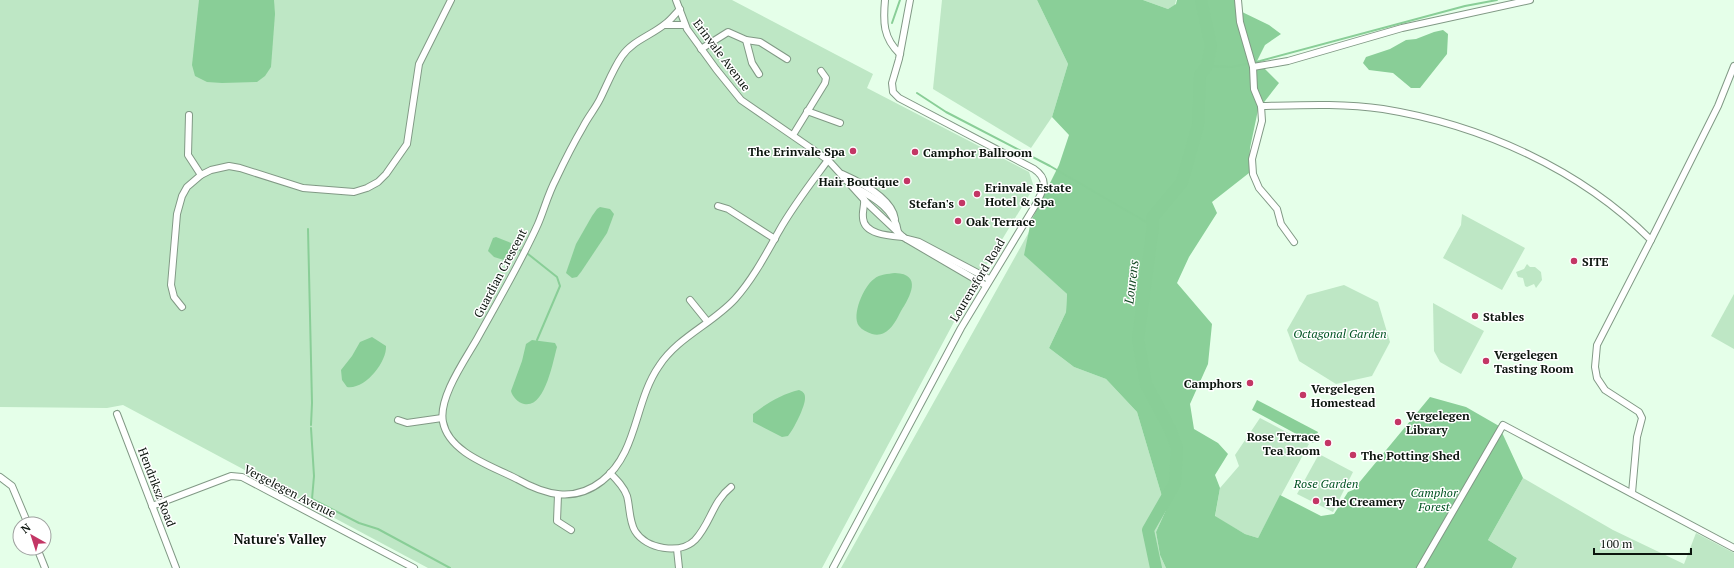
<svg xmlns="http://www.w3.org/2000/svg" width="1734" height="568" font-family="'PT Serif',serif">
	<rect width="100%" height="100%" fill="#e5ffe9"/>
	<g fill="#bee7c5">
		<polygon points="0,0 732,0 873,74 867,88 1029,172 1034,187 969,294 822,568 428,568 123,405 107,408 0,407"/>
		<polygon points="942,0 1037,0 1068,64 1052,117 1031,148 933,89"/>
		<polygon points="1143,0 1176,0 1175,5 1168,9"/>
		<polygon points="1462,214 1525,248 1502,290 1443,258 1461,225"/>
		<polygon points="1029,232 1025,255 1067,294 1066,312 1049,348 1074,367 1106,379 1137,412 1166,510 1156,532 1160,555 1166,568 841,568"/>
		<polygon points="1527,264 1530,267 1535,267 1541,272 1542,280 1536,288 1534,284 1527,287 1525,286 1523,278 1518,277 1516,272 1524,269"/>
		<polygon points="1344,285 1378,302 1390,342 1372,376 1336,384 1299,361 1287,330 1307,295"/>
		<polygon points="1734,294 1734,349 1711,336"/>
		<polygon points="1433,303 1484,331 1461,374 1440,362 1434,351"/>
		<polygon points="1260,418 1309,444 1258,538 1245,534 1215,517 1220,488 1239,466 1235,455"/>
		<polygon points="1319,454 1353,472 1333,512 1297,494"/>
		<polygon points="1523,478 1613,530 1684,564 1696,533 1734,553 1734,568 1512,568 1517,558 1488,540"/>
	</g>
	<g fill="#8acf98">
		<polygon points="1037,0 1143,0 1168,9 1176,4 1177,0 1237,0 1238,10 1269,25 1281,34 1265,45 1257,61 1279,83 1258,110 1250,148 1249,173 1212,202 1217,213 1189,257 1177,283 1212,324 1208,364 1190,404 1194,429 1218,443 1228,454 1215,475 1220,488 1215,516 1245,534 1258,538 1280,495 1321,516 1334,514 1348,492 1353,490 1430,397 1466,407 1499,426 1523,478 1488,540 1517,558 1512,568 1166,568 1160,555 1156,532 1166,510 1137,412 1106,379 1074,367 1049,348 1066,312 1067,294 1024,255 1031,221 1059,165 1069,135 1052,117 1068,64"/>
		<polygon points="1257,400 1318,432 1313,443 1252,410"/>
	</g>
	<g fill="#89ce97">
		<polygon points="199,0 274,0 275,14 271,67 265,76 257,82 222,83 207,82 195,76 192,65"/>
		<polygon points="1443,30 1448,34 1447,54 1420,88 1411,88 1393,73 1369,70 1363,63 1366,57 1390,49 1406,40 1416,39 1434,32"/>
		<polygon points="600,207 610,209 614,214 607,233 581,272 577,277 572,278 566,273 576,244 592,216 597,209"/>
		<polygon points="496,237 511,243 514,248 507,261 494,257 488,251 493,238"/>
		<path d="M895,273C923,274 910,297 901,311C897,319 892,329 884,333C880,335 876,335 872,334C867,332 862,330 859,326C851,315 864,286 874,279C880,274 888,274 895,273Z"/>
		<path d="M372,337L386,346C387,362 365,390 347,387L342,380L341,370L352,356L360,342Z"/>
		<path d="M532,340L555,343L557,347C553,361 545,409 524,404C518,403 512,396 511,391L522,361L526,344Z"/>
		<path d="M799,390C802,391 805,393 805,397C806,405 794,429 788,436L782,437L753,422V414C767,403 782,394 799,390Z"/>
	</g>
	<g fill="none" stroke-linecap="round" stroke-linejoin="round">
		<g stroke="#89ce97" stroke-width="2">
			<polyline points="892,23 900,0"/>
			<polyline points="1207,66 1232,67 1260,61 1465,6 1497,0"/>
			<polyline points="917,93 946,112 1050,166 1153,226"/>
			<polyline points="308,229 312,403 311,425"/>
			<polyline points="514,248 522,251"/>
			<polyline points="528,254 557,277 560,286 537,340"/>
			<polyline points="311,428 314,476 312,499 359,523 378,529 450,568"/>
		</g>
		<polyline stroke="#89ce97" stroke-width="12" points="1156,568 1148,530 1175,483 1177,448 1170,429 1146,384 1138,339 1153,226 1152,218 1182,182 1198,125 1200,75 1207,66 1211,46 1201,0"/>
		<defs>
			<g id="street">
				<polyline points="676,0 687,29 716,69 741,100 828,160 868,204 903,237 985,285"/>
				<path d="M885,0C883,22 883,38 900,54"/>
				<polyline points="1238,0 1240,22 1253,67 1254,89 1261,106 1262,121 1252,159 1253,174 1259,188 1277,209 1281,224 1294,242"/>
				<path d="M680,9C675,14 671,20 665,24C652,35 632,41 622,56C613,69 607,85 600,99C595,109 588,117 583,127C573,144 564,162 556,179C548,194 544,210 538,224C520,264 498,301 477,339C465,360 438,398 443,422C449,453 492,466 517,479C545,495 574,503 602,481C638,453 634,402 659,366C678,337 712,324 735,299C753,279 766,254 779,231C793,206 811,183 828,160"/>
				<polyline points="665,25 684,25"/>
				<polyline points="746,40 752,63 759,74"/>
				<polyline points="701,49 728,32 746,40 760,42 787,59"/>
				<polyline points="1253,67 1288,61 1402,28 1530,0"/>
				<path d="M1261,106C1302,105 1343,103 1383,109C1482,125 1580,169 1651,240L1597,345L1595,367L1597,378L1605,390L1639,412L1642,418L1637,437L1632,493"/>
				<polyline points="807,111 840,123"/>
				<polyline points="189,115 188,155 201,175"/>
				<polyline points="793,135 825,83 826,78 821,71"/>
				<path d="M842,174C860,182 892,198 895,219"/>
				<path d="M856,188C875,198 895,210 898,232"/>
				<path d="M864,199C865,205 862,211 863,218C864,235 891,236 903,237"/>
				<polyline points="718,206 728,209 775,239"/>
				<polyline points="907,239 919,242 989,279"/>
				<polyline points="1651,240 1718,106 1734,66"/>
				<polyline points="690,300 707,321"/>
				<polyline points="182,307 174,297 171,285 177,214 182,196 187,187 201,175 211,170 229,166 240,168 303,188 354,192 367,188 378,182 386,174 407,144 419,64 451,0"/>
				<polyline points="117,414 176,568"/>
				<polyline points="398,420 407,423 442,418"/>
				<path d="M610,473C617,480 624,487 627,496C630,507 629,521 635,531C646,549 680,555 695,540C711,523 712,502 731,487"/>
				<polyline points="0,477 12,486 28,524"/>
				<polyline points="558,495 557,521 571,530"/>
				<polyline points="152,506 231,476 242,477 414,568"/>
				<polyline points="37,548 45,568"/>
				<polyline points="677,549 679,568"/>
				<path d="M833,568L961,328L1036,204C1043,190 1050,180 1034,169L899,98L893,92L892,83L899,59L910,0"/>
				<polyline points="1420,568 1503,425 1734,548"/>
			</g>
		</defs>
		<use href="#street" stroke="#819985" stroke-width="8"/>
		<use href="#street" stroke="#fff" stroke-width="6"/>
	</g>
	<g fill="#c33665" stroke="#fff" stroke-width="1.5">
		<circle cx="853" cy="151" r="4"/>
		<circle cx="915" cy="152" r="4"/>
		<circle cx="907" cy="181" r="4"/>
		<circle cx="977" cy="194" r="4"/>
		<circle cx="962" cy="203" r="4"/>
		<circle cx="958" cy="221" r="4"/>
		<circle cx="1574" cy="261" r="4"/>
		<circle cx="1475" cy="316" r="4"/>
		<circle cx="1486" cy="361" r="4"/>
		<circle cx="1250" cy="383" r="4"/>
		<circle cx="1303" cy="395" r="4"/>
		<circle cx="1398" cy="422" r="4"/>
		<circle cx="1328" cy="443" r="4"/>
		<circle cx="1353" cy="455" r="4"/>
		<circle cx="1316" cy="501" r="4"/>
	</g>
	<g text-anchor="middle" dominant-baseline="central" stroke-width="3" stroke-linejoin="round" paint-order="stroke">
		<g font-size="12" fill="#0c150e" stroke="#fff">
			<text transform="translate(722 55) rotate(53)">Erinvale Avenue</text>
			<text transform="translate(500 273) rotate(-62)">Guardian Crescent</text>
			<text transform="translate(977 280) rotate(-59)">Lourensford Road</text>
			<text transform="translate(157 487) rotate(69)">Hendriksz Road</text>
			<text transform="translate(290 491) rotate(27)">Vergelegen Avenue</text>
		</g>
		<g font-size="12" font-weight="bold" fill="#0c150e" stroke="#fff" text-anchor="start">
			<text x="845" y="151" text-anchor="end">The Erinvale Spa</text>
			<text x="923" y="152">Camphor Ballroom</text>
			<text x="899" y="181" text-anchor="end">Hair Boutique</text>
			<text x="985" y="187">Erinvale Estate<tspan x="985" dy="14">Hotel &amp; Spa</tspan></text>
			<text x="954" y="203" text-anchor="end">Stefan's</text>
			<text x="966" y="221">Oak Terrace</text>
			<text x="1582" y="261">SITE</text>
			<text x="1483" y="316">Stables</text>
			<text x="1494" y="354">Vergelegen<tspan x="1494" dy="14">Tasting Room</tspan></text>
			<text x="1242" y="383" text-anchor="end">Camphors</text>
			<text x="1311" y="388">Vergelegen<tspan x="1311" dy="14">Homestead</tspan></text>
			<text x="1406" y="415">Vergelegen<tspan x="1406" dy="14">Library</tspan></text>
			<text x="1320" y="436" text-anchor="end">Rose Terrace<tspan x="1320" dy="14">Tea Room</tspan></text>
			<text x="1361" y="455">The Potting Shed</text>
			<text x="1324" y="501">The Creamery</text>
		</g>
		<g font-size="12" font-style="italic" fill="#005322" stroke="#fff">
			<text x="1340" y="333">Octagonal Garden</text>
			<text x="1326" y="483">Rose Garden</text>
			<text x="1434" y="492">Camphor<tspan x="1434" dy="14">Forest</tspan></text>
		</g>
		<g font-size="13" font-style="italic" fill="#174926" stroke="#fff">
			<text transform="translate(1131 282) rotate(-83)">Lourens</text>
		</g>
		<g font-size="13" font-weight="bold" fill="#0c150e" stroke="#fff">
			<text x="280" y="539">Nature's Valley</text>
		</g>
	</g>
	<g transform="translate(32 536) rotate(321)"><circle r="19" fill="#ffffff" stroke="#9ea19f"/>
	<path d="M0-3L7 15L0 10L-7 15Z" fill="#c33665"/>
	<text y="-6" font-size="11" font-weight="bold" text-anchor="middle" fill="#0c150e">N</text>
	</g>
	<path d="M1594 548v6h97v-6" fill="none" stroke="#0c150e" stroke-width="2"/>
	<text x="1600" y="548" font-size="12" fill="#0c150e" stroke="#ffffff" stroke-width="3" paint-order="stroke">100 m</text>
</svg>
